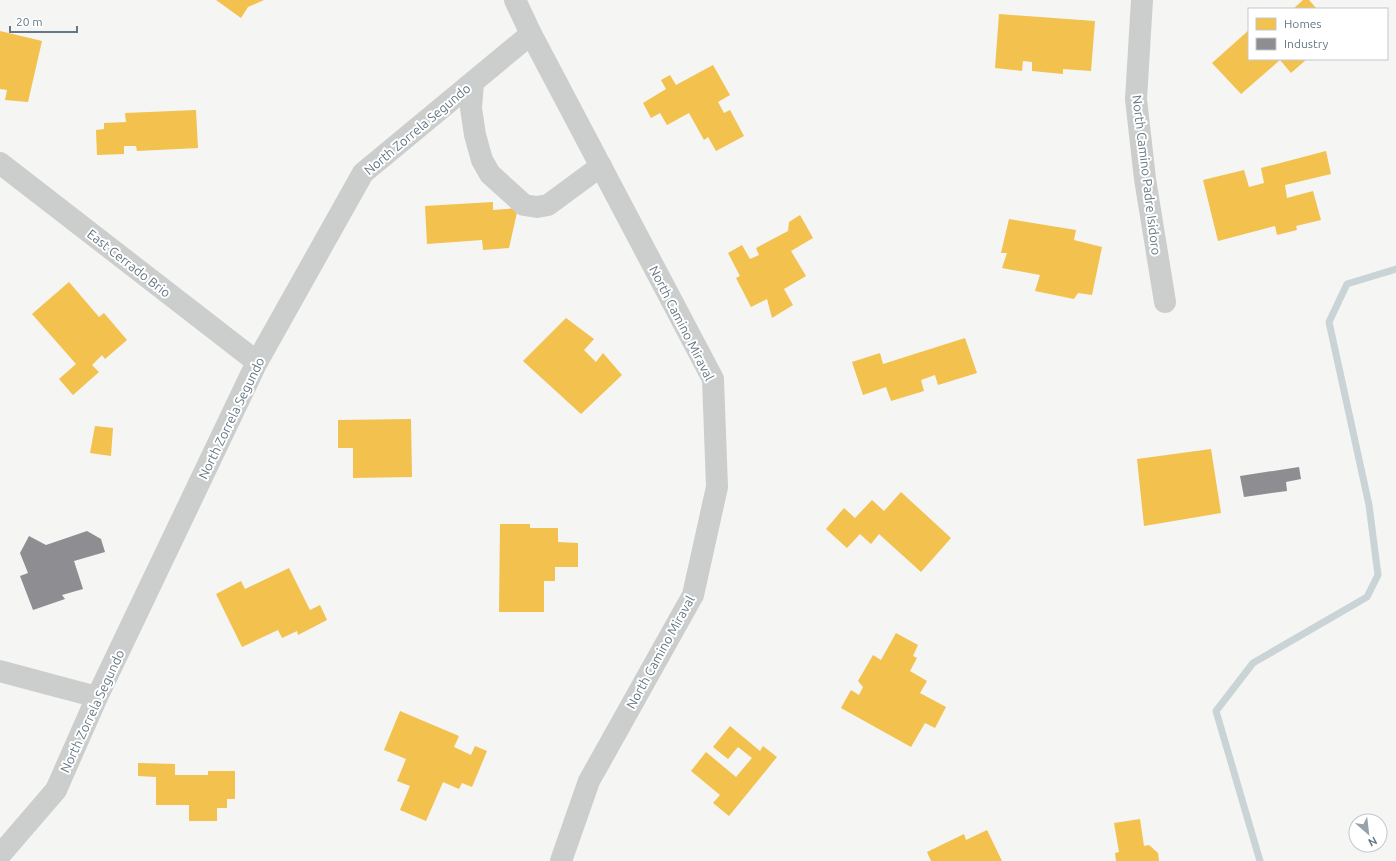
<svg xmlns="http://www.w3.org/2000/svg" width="1396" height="861" font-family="Ubuntu,sans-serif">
	<rect width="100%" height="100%" fill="#f5f5f3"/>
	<g fill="#f2c14e">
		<polygon points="216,0 264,0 248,7 241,18"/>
		<polygon points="1303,0 1309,0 1317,9 1293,9"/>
		<polygon points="999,14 1095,21 1091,71 1063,69 1063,74 1032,71 1032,62 1023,61 1022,71 995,68"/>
		<polygon points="1249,30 1249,59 1307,59 1291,73 1280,60 1241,94 1212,63"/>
		<polygon points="0,31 42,41 28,102 5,100 7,90 0,89"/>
		<polygon points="713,65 730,95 718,102 724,113 730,110 744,136 716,151 708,137 704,140 689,113 667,125 660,113 651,118 643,103 666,89 661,80 670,75 676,85"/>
		<polygon points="196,110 198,148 137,151 136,146 124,146 124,154 97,155 96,130 104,129 104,123 126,122 125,113"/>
		<polygon points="1326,151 1331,174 1285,185 1287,198 1313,191 1321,220 1296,226 1297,230 1277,235 1275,226 1218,241 1203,180 1244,170 1249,187 1264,183 1261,168"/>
		<polygon points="493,202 493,210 518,208 509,248 483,250 482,240 427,244 425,206"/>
		<polygon points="800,215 813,238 791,251 806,276 784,289 793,305 772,318 767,299 751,307 736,278 740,276 728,253 742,245 750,259 759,255 756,248 788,231 789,222"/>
		<polygon points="1009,219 1076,230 1074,240 1102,247 1092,295 1078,293 1074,299 1035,291 1040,275 1002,268 1007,253 1001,253"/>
		<polygon points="69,282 99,317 104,313 127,340 105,359 102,355 92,365 99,372 73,395 59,379 76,364 32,314"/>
		<polygon points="566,318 594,339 584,350 596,362 603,353 622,375 581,414 523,361"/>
		<polygon points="965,338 977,373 938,385 935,375 921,380 924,391 891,401 886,387 863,395 852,362 880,353 883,364"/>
		<polygon points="411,419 412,477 353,478 353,448 338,448 338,420"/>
		<polygon points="95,426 113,428 111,456 90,453"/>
		<polygon points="1211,449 1221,513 1144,526 1137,459"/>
		<polygon points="901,492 951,538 921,572 879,534 871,544 860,534 847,548 826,529 844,508 855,518 872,500 884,511"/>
		<polygon points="500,524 530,524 530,528 558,528 558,542 578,543 578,567 555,567 555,581 544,581 544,612 499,612"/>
		<polygon points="289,568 310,610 320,605 327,620 298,635 297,631 282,638 278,630 242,647 216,594 241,581 245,589"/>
		<polygon points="896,633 918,645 913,656 917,658 910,671 927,681 920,693 946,707 935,728 925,723 911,747 841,708 851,690 859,695 863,687 858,681 873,655 881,660"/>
		<polygon points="400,711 459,736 454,747 471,755 475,746 487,751 472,787 462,783 459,789 443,782 426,821 400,810 410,786 397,781 406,759 384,750"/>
		<polygon points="730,726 760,751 763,746 777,757 729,816 713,803 720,795 691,771 706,752 736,777 752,758 738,747 728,759 713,747"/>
		<polygon points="138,763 175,764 175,775 208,775 208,771 235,771 235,799 227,799 227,808 217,808 217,821 189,821 189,805 156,805 156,777 138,776"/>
		<polygon points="1140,819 1144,846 1149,845 1158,853 1159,861 1116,861 1115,853 1119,852 1114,823"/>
		<polygon points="987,830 1002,861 931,861 927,852 964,834 966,840"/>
	</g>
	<g fill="#8d8d92">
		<polygon points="1299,467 1301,479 1286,482 1287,491 1244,497 1240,476"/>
		<polygon points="87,531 101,539 105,552 74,561 83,589 62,595 65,599 33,610 20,576 28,573 20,553 29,536 46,545"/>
	</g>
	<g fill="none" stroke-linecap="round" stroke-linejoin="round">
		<polyline stroke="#cad4d6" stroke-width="7" points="1260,861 1216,711 1253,663 1367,597 1378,575 1369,505 1329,322 1347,284 1396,269"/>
		<g stroke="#cccece" stroke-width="22">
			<polyline points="515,0 531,34 713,379 717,487 693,595 589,781 561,861"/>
			<polyline points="1142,0 1136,99 1145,179 1165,302"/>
			<polyline points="473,83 471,108 475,135 482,160 490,174 524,205 537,207 548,205 601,166"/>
			<polyline points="0,163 257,362"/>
			<polyline points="0,671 97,697"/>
			<polyline points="0,855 56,790 97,697 257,362 363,173 531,34"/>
		</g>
	</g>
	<g text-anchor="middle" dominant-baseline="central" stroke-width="4" stroke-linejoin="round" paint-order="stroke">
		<g font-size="13" fill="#647784" stroke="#fff">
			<text transform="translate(417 129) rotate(-40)">North Zorrela Segundo</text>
			<text transform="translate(1147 175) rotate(83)">North Camino Padre Isidoro</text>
			<text transform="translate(129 263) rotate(38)">East Cerrado Brio</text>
			<text transform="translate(682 323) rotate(63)">North Camino Miraval</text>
			<text transform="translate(231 418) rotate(-64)">North Zorrela Segundo</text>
			<text transform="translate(660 652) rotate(-61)">North Camino Miraval</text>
			<text transform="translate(92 711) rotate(-65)">North Zorrela Segundo</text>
		</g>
	</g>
	<rect x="1248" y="8" width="140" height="52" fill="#ffffff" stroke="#c1c9ce"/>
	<rect x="1256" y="18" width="20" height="12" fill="#f2c14e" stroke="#c1c9ce"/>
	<text x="1284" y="28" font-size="12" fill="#647784">Homes</text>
	<rect x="1256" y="38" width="20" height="12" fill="#8d8d92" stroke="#c1c9ce"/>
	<text x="1284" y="48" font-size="12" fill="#647784">Industry</text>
	<g transform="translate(1368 833) rotate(152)"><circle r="19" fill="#ffffff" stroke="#c1c9ce"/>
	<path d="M0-3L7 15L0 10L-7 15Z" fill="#97a3ab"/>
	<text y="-6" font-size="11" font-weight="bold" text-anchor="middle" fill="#647784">N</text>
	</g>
	<path d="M10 26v6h67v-6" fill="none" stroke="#647784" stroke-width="2"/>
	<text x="16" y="26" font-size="12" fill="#647784" stroke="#ffffff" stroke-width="3" paint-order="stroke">20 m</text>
</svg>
